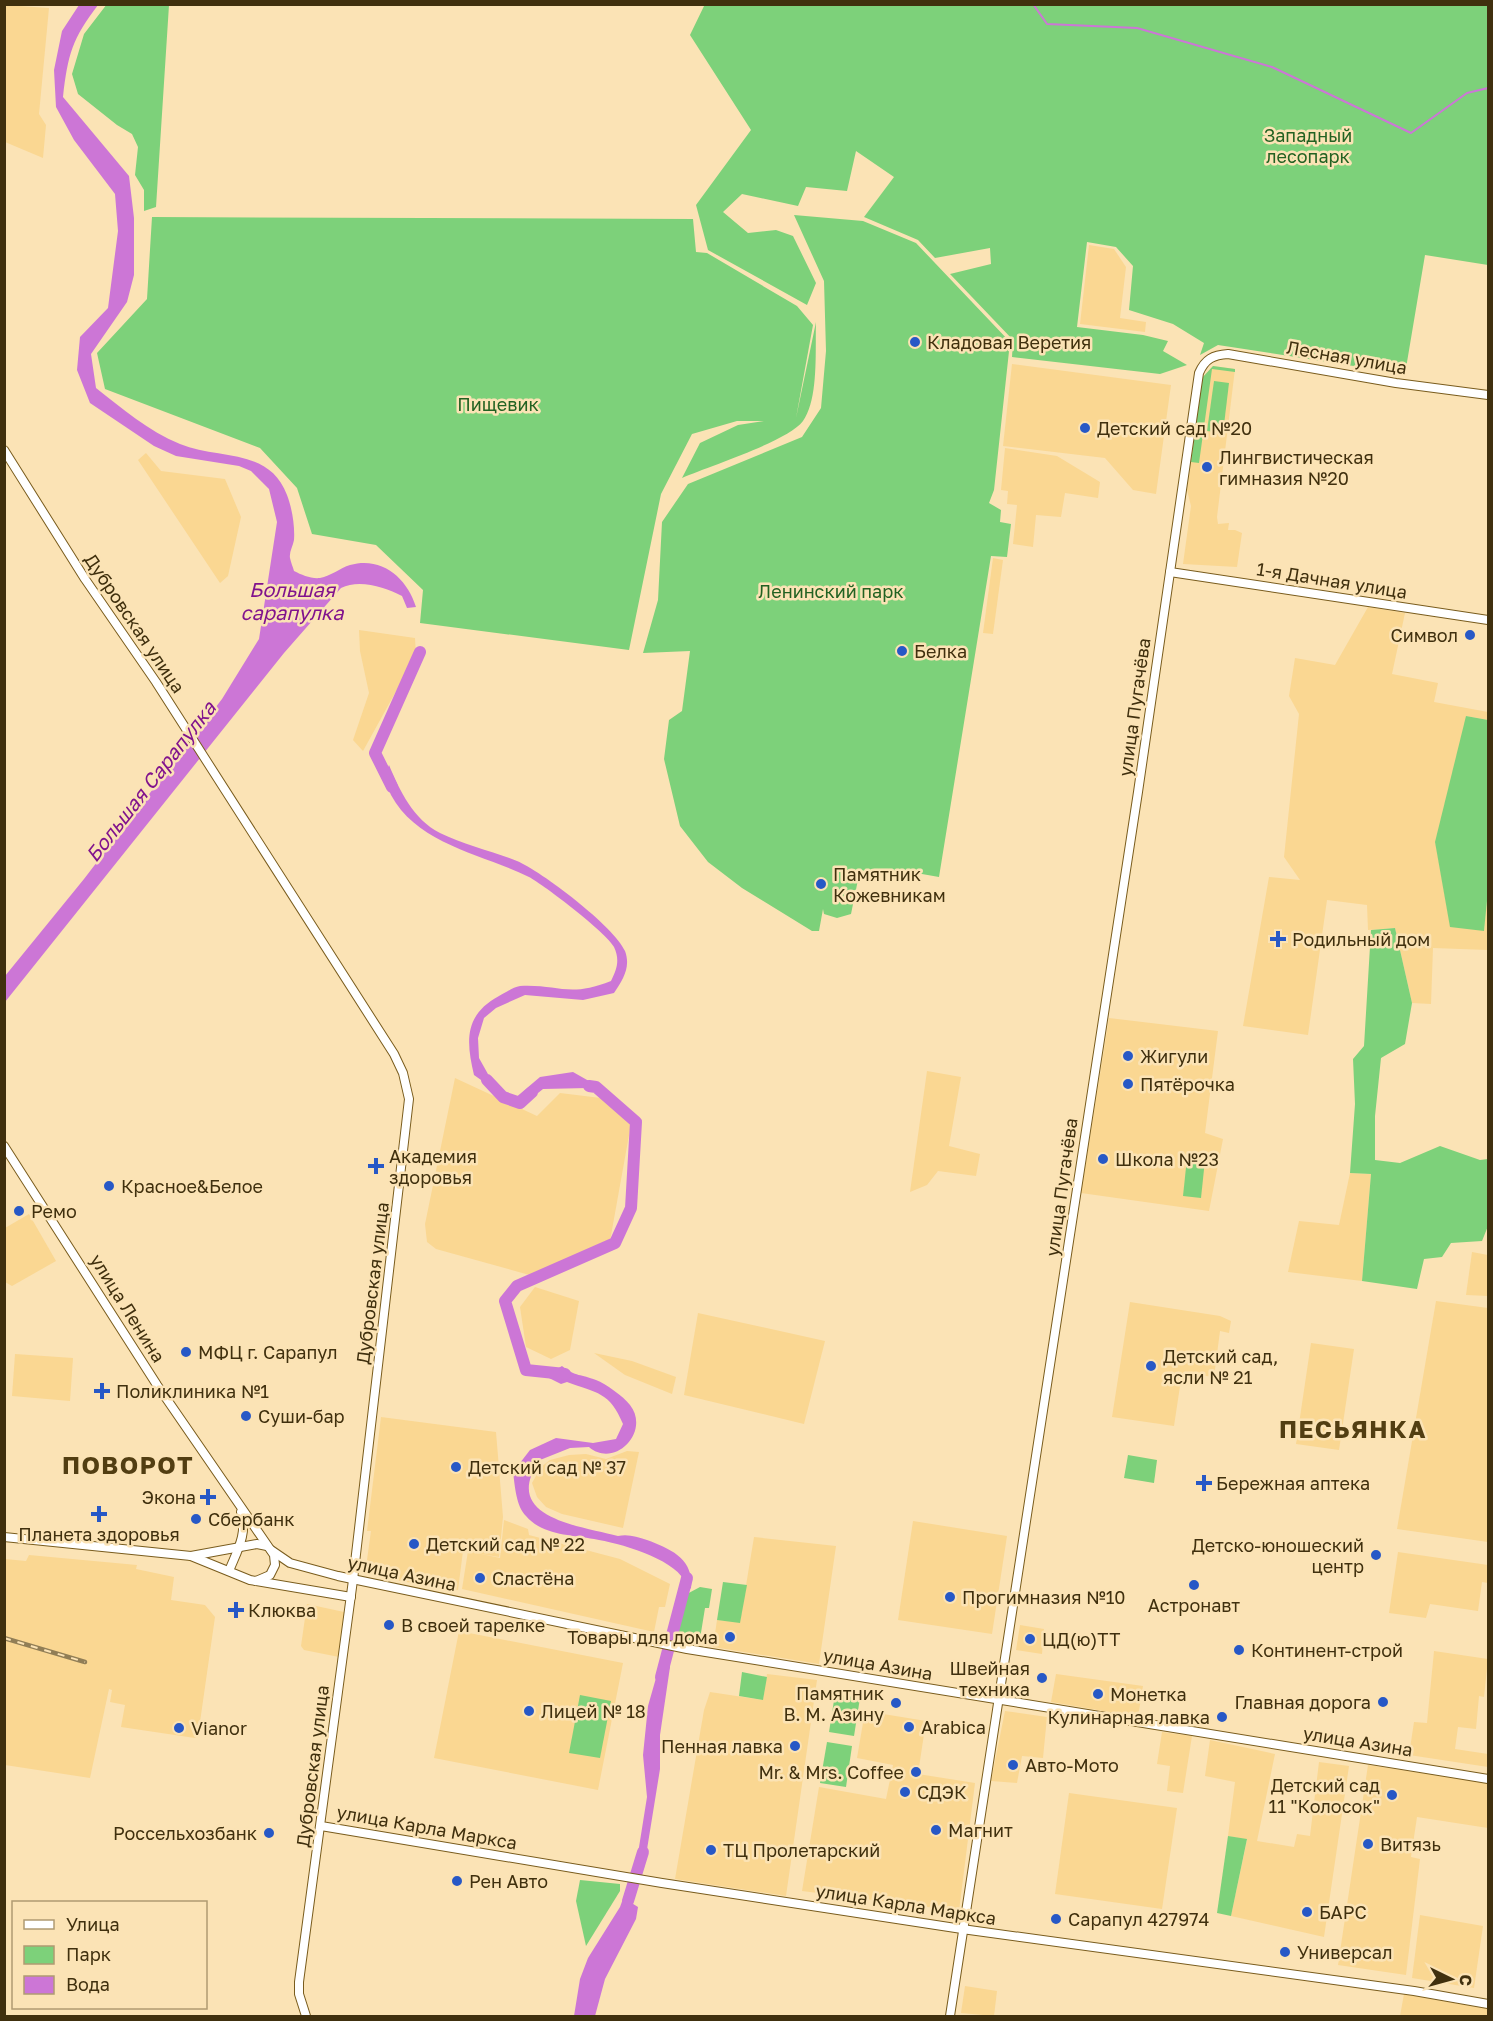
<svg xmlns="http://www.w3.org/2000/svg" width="1493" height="2021" font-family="'Golos Text',sans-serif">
	<rect width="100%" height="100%" fill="#fbe3b5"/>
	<g fill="#fad792">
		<polygon points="4,5 49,8 39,114 46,125 43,158 5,142"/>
		<polygon points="1089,245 1114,249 1126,267 1120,318 1146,322 1145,332 1080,324"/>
		<polygon points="1012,364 1171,385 1156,494 1133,490 1105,458 1003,446"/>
		<polygon points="1213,366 1235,369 1217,517 1218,524 1229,523 1228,530 1235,530 1242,533 1237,567 1183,564 1191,506 1187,490 1202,378"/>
		<polygon points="1005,448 1057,456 1100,482 1098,498 1065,493 1061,517 1036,515 1033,547 1013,544 1017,505 1007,504 1008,491 1001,490"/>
		<polygon points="146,453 161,471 225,479 241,517 228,576 220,583 138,460"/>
		<polygon points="993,558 1003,560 993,634 983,633"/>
		<polygon points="1368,607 1405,613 1392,674 1438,683 1434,702 1488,712 1488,720 1466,716 1484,930 1488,891 1488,950 1433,948 1431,1004 1412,1003 1395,928 1368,930 1367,905 1327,900 1308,1035 1243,1026 1269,877 1300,880 1284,857 1299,714 1289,696 1295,658 1335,665"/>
		<polygon points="359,630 415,638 416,655 363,751 353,740 369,693 360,651"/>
		<polygon points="1109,1018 1218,1031 1205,1133 1223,1139 1209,1211 1081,1193"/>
		<polygon points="927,1071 961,1077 949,1146 980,1154 976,1176 938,1171 927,1185 910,1192"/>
		<polygon points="455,1078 537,1116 560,1093 609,1099 631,1124 610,1241 533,1276 436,1249 427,1242 425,1224"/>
		<polygon points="1350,1173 1371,1174 1362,1281 1288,1272 1299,1221 1339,1225"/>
		<polygon points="29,1214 56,1261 12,1286 5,1282 5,1228"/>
		<polygon points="1472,1252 1488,1255 1488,1296 1466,1295"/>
		<polygon points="535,1287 579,1301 570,1350 551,1359 526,1347 520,1307"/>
		<polygon points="1436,1301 1488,1308 1488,1542 1397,1529"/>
		<polygon points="1130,1302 1220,1316 1231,1321 1229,1333 1220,1331 1214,1377 1182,1373 1174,1426 1112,1417"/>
		<polygon points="698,1313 825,1341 804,1424 684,1395"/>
		<polygon points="1311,1343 1354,1349 1339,1450 1296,1444"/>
		<polygon points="594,1353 632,1361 676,1377 672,1394 625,1375"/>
		<polygon points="15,1354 73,1358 70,1401 12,1396"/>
		<polygon points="381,1417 496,1432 503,1517 499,1557 463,1551 458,1590 381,1578 367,1560 371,1531 367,1531"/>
		<polygon points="627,1451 639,1452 623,1528 562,1514 546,1507 537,1497 532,1483 541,1467 550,1460 569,1455 586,1454 606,1459"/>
		<polygon points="504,1520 528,1529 529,1535 620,1559 670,1584 665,1607 659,1607 654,1632 462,1589 468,1551 500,1558"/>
		<polygon points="913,1521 1007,1536 992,1634 898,1620"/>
		<polygon points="754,1537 836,1546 819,1664 713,1647 717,1620 740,1622"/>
		<polygon points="1398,1552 1488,1565 1488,1583 1482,1582 1478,1611 1430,1604 1426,1618 1389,1613"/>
		<polygon points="29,1555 137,1565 136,1569 174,1577 171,1600 205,1605 215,1617 198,1736 195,1738 121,1727 125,1705 110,1702 112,1690 109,1689 90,1778 5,1765 5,1559 26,1561"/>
		<polygon points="307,1604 344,1612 339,1657 304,1650 301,1646"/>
		<polygon points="1020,1625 1044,1629 1042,1654 1016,1650"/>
		<polygon points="459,1631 623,1663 598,1790 434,1758"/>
		<polygon points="1434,1651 1488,1659 1484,1697 1479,1696 1476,1729 1458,1727 1455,1749 1488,1754 1488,1767 1409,1755 1414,1722 1427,1723"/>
		<polygon points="767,1674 817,1680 786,1896 675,1879 704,1710 710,1692 763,1700"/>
		<polygon points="1056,1674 1143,1686 1138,1717 1051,1702"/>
		<polygon points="865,1711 926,1721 918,1774 975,1783 959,1911 802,1891 819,1787 886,1799 893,1765 857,1758"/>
		<polygon points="1005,1711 1047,1717 1043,1758 1022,1756 1017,1783 991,1781"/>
		<polygon points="1162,1732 1192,1736 1183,1793 1167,1791 1170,1766 1157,1764"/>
		<polygon points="1210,1740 1275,1754 1257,1841 1294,1847 1297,1834 1310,1836 1319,1762 1349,1766 1324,1937 1231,1916 1247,1840 1228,1836 1235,1782 1205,1776"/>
		<polygon points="1368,1765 1488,1783 1488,1828 1417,1817 1411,1857 1420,1859 1406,1975 1338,1965"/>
		<polygon points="1069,1793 1177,1808 1162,1909 1055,1894"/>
		<polygon points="1420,1915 1483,1926 1474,1988 1412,1978"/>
		<polygon points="965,1986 997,1991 994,2016 961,2013"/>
		<polygon points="1404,1994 1488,2009 1488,2016 1400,2016"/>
	</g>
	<g fill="#7dd17a">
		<polygon points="107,4 169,5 156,207 144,211 144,190 135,175 138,147 132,134 117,125 78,94 72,74 84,34"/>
		<polygon points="705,4 1488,5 1488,265 1425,255 1405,374 1218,345 1200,355 1204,343 1173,324 1129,310 1133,266 1116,247 1087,242 1077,327 1143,335 1168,341 1163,351 1187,365 1160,374 1012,357 1013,340 950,274 991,264 990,248 935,258 918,240 864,217 894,177 856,151 847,191 806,187 798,206 742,194 723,212 748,233 776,230 793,236 816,283 807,305 708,250 696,205 751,130 690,35"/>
		<polygon points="794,215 863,221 916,243 1010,342 994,490 989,503 1001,510 1000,522 1011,524 1007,557 991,556 939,877 905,871 884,874 860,870 851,914 837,918 824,914 823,909 819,931 812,931 742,888 708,862 680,826 664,759 669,720 682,711 690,651 643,653 658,600 662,522 688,484 802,437 821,408 826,351 824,281"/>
		<path d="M152,217L693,219L696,252L707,253L797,306L813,325L796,418L816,322C815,349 819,399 803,421C787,442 709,466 682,478L700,443L738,425L764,421H737L692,434L661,494L629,650L420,623L423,590L376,545L312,534L297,488L260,448L105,389L97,353L147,299Z"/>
		<polygon points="1213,366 1235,369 1235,372 1212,369 1199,463 1191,462 1202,378"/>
		<polygon points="1214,381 1229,383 1223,433 1207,431"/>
		<polygon points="1466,716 1488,720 1488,891 1484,931 1450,927 1435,842"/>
		<polygon points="1395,928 1412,1003 1405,1044 1381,1058 1375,1116 1375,1160 1400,1163 1440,1146 1480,1160 1488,1159 1488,1226 1482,1241 1451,1243 1442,1257 1424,1259 1417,1289 1362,1281 1371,1174 1350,1173 1355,1104 1353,1059 1364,1046 1371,930"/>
		<polygon points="1187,1158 1205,1160 1201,1198 1183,1196"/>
		<polygon points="1128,1455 1157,1460 1154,1483 1124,1478"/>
		<polygon points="723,1582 747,1585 740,1623 717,1620"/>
		<polygon points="700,1587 712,1589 709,1608 705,1608 699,1645 674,1641 685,1595"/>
		<polygon points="742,1672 767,1677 763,1700 739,1696"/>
		<polygon points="835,1694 860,1698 854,1736 829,1732"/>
		<polygon points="580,1695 611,1701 600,1758 569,1753"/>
		<polygon points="827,1742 852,1746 846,1787 820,1783"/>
		<polygon points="1228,1836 1247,1839 1231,1916 1217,1913"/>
		<polygon points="580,1880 620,1884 620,1891 586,1946 576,1901"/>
	</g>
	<g fill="#cc76d6">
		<path d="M79,5H98C72,39 68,54 63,97L129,176L134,218V275L127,302L91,354L96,388C123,409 148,431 180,444C218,460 269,447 287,495C292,508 295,526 294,540C293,546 289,552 290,558C291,563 293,567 294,571C302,575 311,579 320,578C331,576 340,568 350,565C382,556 407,578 416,607L407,608L402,596C385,587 359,579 341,588L284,653L5,1002V976L84,879L222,699L259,639L277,522L269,489L251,471L239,466L176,456L154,446L90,403L77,370L80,337L108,308L118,231L115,194L74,140L56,107L54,70L62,31Z"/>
		<path d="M389,765C400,791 413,819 440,833C464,845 492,851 517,861C541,871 615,927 625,951C631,967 623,980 614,993L583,1000L525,995L496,1008L484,1018L478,1038L479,1058L498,1092L474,1075C466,1041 464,1015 499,996C505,993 513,987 520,986C558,984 569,998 611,981C617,969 620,960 614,947C607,933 544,885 529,877C483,854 418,845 391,795C386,784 384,776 389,765Z"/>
		<polygon points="573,1072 603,1089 599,1095 588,1088 543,1089 523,1105 514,1099 540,1077"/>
		<path d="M562,1366C576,1377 581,1374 596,1380C606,1384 623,1396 630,1405C651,1432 614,1469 589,1447L570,1448L540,1460C499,1518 581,1526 618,1536C629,1534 637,1537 647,1540C671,1549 694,1559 691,1588L685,1593L681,1591L684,1580C672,1558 619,1543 594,1539C571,1535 542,1535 526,1516C516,1506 515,1486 513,1472L530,1450L556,1438L593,1443L616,1439L623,1424C610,1392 597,1393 567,1382L561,1384L545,1376Z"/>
		<polygon points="662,1657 670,1667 660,1735 660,1769 644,1868 636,1866 647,1797 643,1755 648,1706"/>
		<polygon points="628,1885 633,1886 630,1902 638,1907 636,1919 605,1979 595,2016 574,2016 580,1979 588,1958 620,1907"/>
	</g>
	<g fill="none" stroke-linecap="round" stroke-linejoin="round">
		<polyline stroke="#cc76d6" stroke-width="2" points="1033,4 1047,24 1137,28 1272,67 1411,133 1467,93 1488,88"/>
		<g stroke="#cc76d6" stroke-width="12">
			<polyline points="392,787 375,753 420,652"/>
			<polyline points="487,1080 503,1097 520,1103 532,1092"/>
			<polyline points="565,1374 526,1370 505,1301 517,1286 615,1243 631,1208 636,1122 596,1087 589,1086"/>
			<polyline points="661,1677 687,1578"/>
			<polyline points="628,1901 643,1852"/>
		</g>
		<defs>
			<g id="secondary">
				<polyline points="4,450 85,579 156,682 394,1054 403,1073 409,1099 353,1580 299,1982 299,1994 306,2016"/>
				<polyline points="1170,572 1488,620"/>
				<polyline points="4,1146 157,1385 274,1555 275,1565 270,1575 256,1581"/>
				<polyline points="4,1537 191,1556 250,1580 351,1597"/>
				<polyline points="271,1550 290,1563 338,1576 687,1649 1488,1779"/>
				<polyline points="191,1556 257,1544 267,1546"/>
				<path d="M229,1571C237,1551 248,1533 241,1512"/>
				<polyline points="321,1826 662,1883 962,1929 1414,1991 1488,2004"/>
				<path d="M950,2016L1138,792L1199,373C1205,359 1213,355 1228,354L1396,383L1488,395"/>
			</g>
		</defs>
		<use href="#secondary" stroke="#795c1d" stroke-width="10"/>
		<use href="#secondary" stroke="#fff" stroke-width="8"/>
		<defs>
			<polyline id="rail" points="4,1638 85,1662"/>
		</defs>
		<use href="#rail" stroke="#917e56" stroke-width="4.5"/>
		<use href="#rail" stroke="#fbe3b5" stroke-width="2" stroke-dasharray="7" stroke-linecap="butt"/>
	</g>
	<g fill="#2758c6" stroke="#fbe3b5" stroke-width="2">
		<circle cx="915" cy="342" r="6"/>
		<circle cx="1085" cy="428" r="6"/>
		<circle cx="1207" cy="467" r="6"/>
		<circle cx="1470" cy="635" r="6"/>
		<circle cx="902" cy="651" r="6"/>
		<circle cx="821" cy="884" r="6"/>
		<path d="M1275 930h6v6h6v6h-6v6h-6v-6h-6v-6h6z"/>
		<circle cx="1128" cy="1056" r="6"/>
		<circle cx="1128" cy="1084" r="6"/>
		<circle cx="1103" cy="1159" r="6"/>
		<path d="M373 1157h6v6h6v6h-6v6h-6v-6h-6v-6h6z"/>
		<circle cx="109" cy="1186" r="6"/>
		<circle cx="19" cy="1211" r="6"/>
		<circle cx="186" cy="1352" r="6"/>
		<circle cx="1151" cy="1366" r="6"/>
		<path d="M99 1382h6v6h6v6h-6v6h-6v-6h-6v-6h6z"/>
		<circle cx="246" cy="1416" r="6"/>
		<circle cx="456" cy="1467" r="6"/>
		<path d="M1201 1474h6v6h6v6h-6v6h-6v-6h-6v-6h6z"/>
		<path d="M205 1488h6v6h6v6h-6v6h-6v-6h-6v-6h6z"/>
		<path d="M96 1505h6v6h6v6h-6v6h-6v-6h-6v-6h6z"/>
		<circle cx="196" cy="1519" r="6"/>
		<circle cx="414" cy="1544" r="6"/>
		<circle cx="1376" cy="1555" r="6"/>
		<circle cx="480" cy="1578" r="6"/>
		<circle cx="1194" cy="1585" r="6"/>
		<circle cx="950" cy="1597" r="6"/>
		<path d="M233 1601h6v6h6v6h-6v6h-6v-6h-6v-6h6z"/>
		<circle cx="389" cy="1625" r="6"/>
		<circle cx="730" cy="1637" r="6"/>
		<circle cx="1030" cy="1639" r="6"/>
		<circle cx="1239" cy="1650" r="6"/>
		<circle cx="1042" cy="1678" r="6"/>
		<circle cx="1098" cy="1694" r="6"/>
		<circle cx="1383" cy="1702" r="6"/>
		<circle cx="896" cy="1703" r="6"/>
		<circle cx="529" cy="1711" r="6"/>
		<circle cx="1222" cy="1717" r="6"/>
		<circle cx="909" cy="1727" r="6"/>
		<circle cx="179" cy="1728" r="6"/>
		<circle cx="795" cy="1746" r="6"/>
		<circle cx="1013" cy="1765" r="6"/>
		<circle cx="916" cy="1772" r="6"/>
		<circle cx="905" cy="1792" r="6"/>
		<circle cx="1392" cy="1795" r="6"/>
		<circle cx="936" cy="1830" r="6"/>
		<circle cx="269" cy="1833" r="6"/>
		<circle cx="1368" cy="1844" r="6"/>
		<circle cx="711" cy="1850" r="6"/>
		<circle cx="457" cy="1881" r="6"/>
		<circle cx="1307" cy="1912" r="6"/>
		<circle cx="1056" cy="1919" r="6"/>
		<circle cx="1285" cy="1952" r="6"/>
	</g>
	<g text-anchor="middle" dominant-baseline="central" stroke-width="5" stroke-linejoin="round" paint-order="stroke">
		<g font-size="18" fill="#226222" stroke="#fbe3b5">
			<text x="1308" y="135">Западный<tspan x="1308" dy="21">лесопарк</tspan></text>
			<text x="498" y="404">Пищевик</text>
			<text x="831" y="591">Ленинский парк</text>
		</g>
		<g font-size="18" fill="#40300e" stroke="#fbe3b5" text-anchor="start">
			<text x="927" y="342">Кладовая Веретия</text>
			<text x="1097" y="428">Детский сад №20</text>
			<text x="1219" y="457">Лингвистическая<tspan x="1219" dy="21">гимназия №20</tspan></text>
			<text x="1458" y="635" text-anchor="end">Символ</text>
			<text x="914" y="651">Белка</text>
			<text x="833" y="874">Памятник<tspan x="833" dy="21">Кожевникам</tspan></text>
			<text x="1292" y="939">Родильный дом</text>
			<text x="1140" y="1056">Жигули</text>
			<text x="1140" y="1084">Пятёрочка</text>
			<text x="389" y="1156">Академия<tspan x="389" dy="21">здоровья</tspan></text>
			<text x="1115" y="1159">Школа №23</text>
			<text x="121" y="1186">Красное&amp;Белое</text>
			<text x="31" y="1211">Ремо</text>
			<text x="198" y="1352">МФЦ г. Сарапул</text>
			<text x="1163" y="1356">Детский сад,<tspan x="1163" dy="21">ясли № 21</tspan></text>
			<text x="116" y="1391">Поликлиника №1</text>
			<text x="258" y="1416">Суши-бар</text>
			<text x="468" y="1467">Детский сад № 37</text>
			<text x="1216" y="1483">Бережная аптека</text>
			<text x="196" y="1497" text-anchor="end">Экона</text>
			<text x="208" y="1519">Сбербанк</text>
			<text x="99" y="1534" text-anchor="middle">Планета здоровья</text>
			<text x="426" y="1544">Детский сад № 22</text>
			<text x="1364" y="1545" text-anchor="end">Детско-юношеский<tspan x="1364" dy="21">центр</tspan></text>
			<text x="492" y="1578">Сластёна</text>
			<text x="962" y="1597">Прогимназия №10</text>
			<text x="1194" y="1605" text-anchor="middle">Астронавт</text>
			<text x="248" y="1610">Клюква</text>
			<text x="401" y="1625">В своей тарелке</text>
			<text x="718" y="1637" text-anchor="end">Товары для дома</text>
			<text x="1042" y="1639">ЦД(ю)ТТ</text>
			<text x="1251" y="1650">Континент-строй</text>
			<text x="1030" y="1668" text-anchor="end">Швейная<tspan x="1030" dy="21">техника</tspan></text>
			<text x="884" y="1693" text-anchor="end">Памятник<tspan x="884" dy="21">В. М. Азину</tspan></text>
			<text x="1110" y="1694">Монетка</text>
			<text x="1371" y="1702" text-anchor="end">Главная дорога</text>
			<text x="541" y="1711">Лицей № 18</text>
			<text x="1210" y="1717" text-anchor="end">Кулинарная лавка</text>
			<text x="921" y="1727">Arabica</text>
			<text x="191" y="1728">Vianor</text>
			<text x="783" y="1746" text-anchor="end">Пенная лавка</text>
			<text x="1025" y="1765">Авто-Мото</text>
			<text x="904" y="1772" text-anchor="end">Mr. &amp; Mrs. Coffee</text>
			<text x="1380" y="1785" text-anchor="end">Детский сад<tspan x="1380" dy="21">11 "Колосок"</tspan></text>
			<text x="917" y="1792">СДЭК</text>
			<text x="948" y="1830">Магнит</text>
			<text x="257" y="1833" text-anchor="end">Россельхозбанк</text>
			<text x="1380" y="1844">Витязь</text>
			<text x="723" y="1850">ТЦ Пролетарский</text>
			<text x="469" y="1881">Рен Авто</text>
			<text x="1319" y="1912">БАРС</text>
			<text x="1068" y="1919">Сарапул 427974</text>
			<text x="1297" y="1952">Универсал</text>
		</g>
		<g font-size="18" fill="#40300e" stroke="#fbe3b5">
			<text transform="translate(1347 357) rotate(10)">Лесная улица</text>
			<text transform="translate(1332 580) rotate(9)">1-я Дачная улица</text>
			<text transform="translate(135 623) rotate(56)">Дубровская улица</text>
			<text transform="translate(1134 707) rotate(-82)">улица Пугачёва</text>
			<text transform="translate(1061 1187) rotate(-82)">улица Пугачёва</text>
			<text transform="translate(372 1283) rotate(-83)">Дубровская улица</text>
			<text transform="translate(128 1308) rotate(58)">улица Ленина</text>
			<text transform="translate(402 1573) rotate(12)">улица Азина</text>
			<text transform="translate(878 1664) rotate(10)">улица Азина</text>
			<text transform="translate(1358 1741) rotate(9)">улица Азина</text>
			<text transform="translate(312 1766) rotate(-83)">Дубровская улица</text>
			<text transform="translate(427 1827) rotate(10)">улица Карла Маркса</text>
			<text transform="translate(906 1904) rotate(9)">улица Карла Маркса</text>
		</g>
		<g font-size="20" font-style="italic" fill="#81138d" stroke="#fbe3b5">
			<text x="292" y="589">Большая<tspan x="292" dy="23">сарапулка</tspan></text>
			<text transform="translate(150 781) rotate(-52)">Большая Сарапулка</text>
		</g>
		<g font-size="24" font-weight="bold" letter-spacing="1.5" fill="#523e12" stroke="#fbe3b5">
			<text x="1353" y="1428">ПЕСЬЯНКА</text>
			<text x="128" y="1464">ПОВОРОТ</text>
		</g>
	</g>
	<rect width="1493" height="2021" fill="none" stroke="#40300e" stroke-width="12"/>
	<rect x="12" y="1901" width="195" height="108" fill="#fbe3b5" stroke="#b09b72" stroke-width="1.5"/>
	<rect x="24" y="1920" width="30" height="9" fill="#ffffff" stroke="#b09b72" stroke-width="1.5"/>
	<text x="66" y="1931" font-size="18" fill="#40300e">Улица</text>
	<rect x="24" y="1946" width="30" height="18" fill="#7dd17a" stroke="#b09b72" stroke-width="1.5"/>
	<text x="66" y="1961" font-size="18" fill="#40300e">Парк</text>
	<rect x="24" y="1976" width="30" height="18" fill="#cc76d6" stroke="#b09b72" stroke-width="1.5"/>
	<text x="66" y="1991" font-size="18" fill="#40300e">Вода</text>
	<g transform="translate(1451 1979) rotate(95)" stroke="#fbe3b5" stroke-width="4.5" paint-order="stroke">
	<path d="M0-4.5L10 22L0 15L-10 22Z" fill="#40300e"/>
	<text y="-9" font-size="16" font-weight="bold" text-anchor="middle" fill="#40300e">С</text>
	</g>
</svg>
